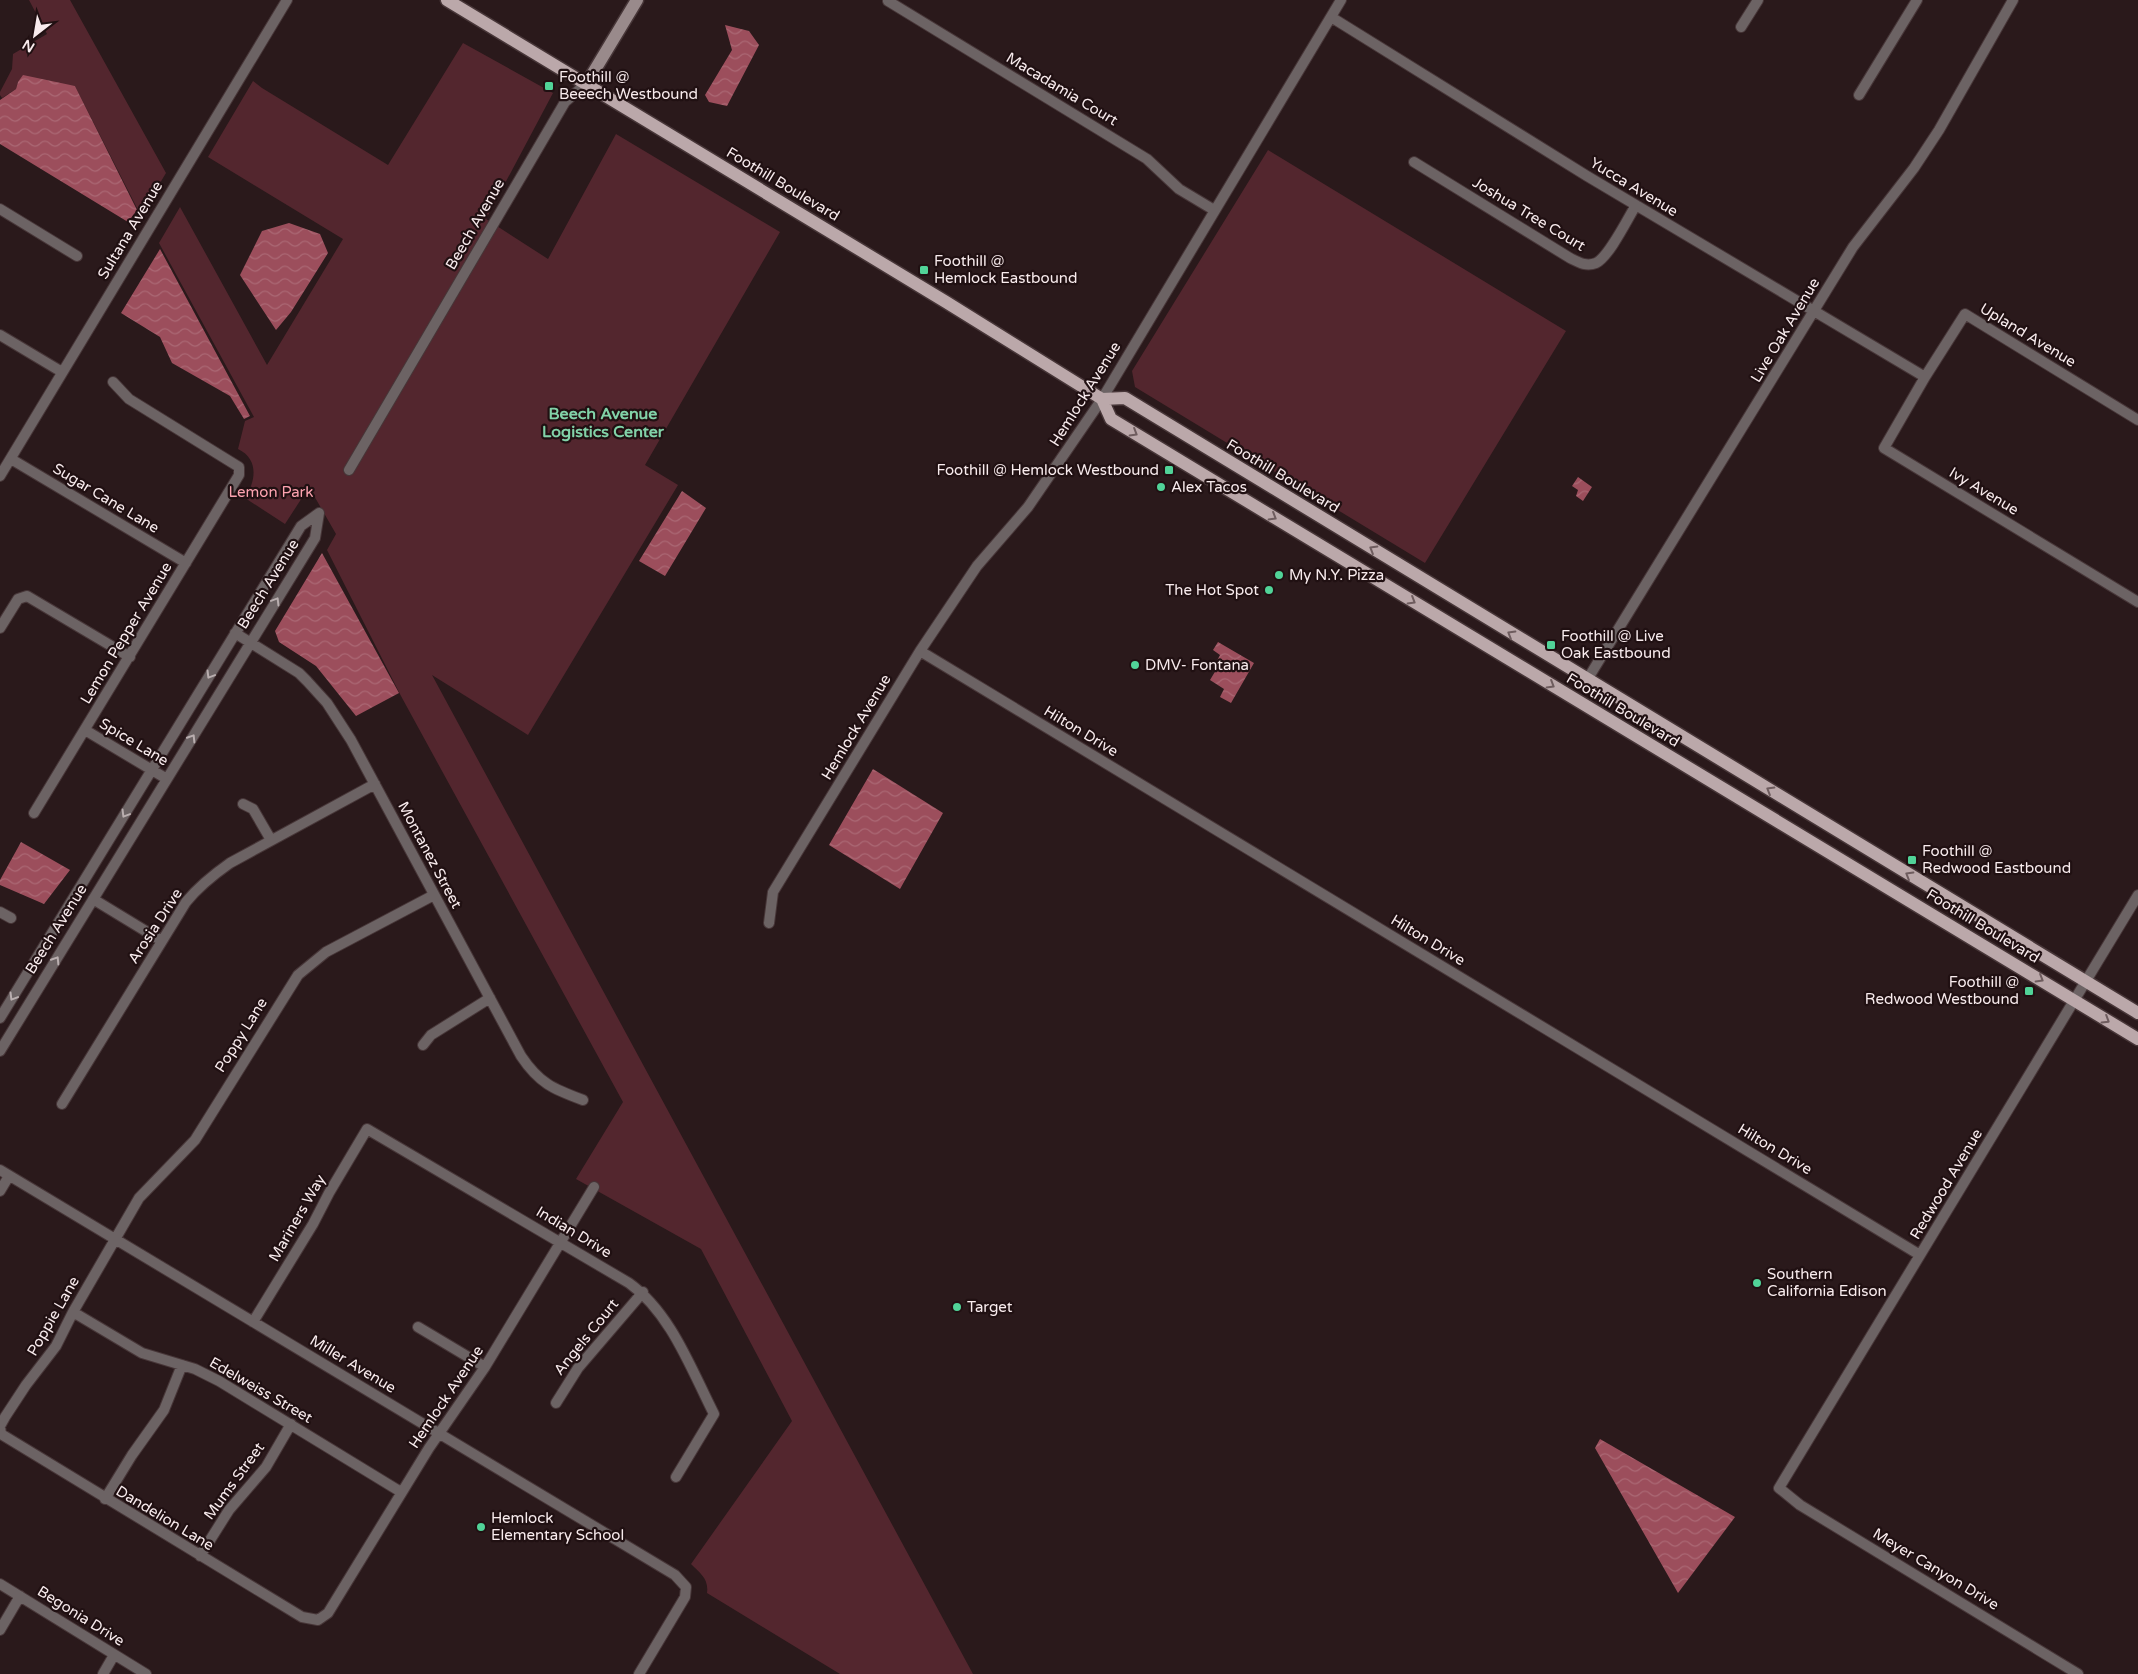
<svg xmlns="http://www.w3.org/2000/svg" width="2138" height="1674" viewBox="0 0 2138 1674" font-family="'Varela Round',sans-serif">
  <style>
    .green { fill: #53262e }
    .water { fill: url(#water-waves) }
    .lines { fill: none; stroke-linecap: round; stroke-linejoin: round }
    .minor-casing { stroke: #473638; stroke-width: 12 }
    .secondary-casing { stroke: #473638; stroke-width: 15 }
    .primary-casing { stroke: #473638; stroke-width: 15 }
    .minor { stroke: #6c6364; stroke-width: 10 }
    .secondary { stroke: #998a8b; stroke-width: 12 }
    .primary { stroke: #bba8aa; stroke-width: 12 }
    .oneway { stroke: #6e5c5e }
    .oneway2 { stroke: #b9aeaf }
    .poi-dot { fill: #51d398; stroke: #201012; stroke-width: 2 }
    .labels { text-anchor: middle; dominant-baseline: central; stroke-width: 4.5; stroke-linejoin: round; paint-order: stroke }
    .poi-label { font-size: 15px; fill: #f8ebed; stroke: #201012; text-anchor: start }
    .street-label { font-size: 15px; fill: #f8ebed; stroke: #201012 }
    .park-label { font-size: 15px; fill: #fda3b0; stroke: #201012 }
    .neighbourhood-label { font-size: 16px; font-weight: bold; fill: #82d2a8; stroke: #201012 }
  </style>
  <defs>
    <pattern id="water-waves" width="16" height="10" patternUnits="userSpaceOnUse" patternTransform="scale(1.25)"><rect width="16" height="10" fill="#9c4e5c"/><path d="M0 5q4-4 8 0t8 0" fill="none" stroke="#ab6874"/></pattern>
  </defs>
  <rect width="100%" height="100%" fill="#2a191b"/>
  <!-- green -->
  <path class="green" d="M29 0H70L166 173 142 213 139 212 75 86 18 82 16 89 2 98 0 95V92L12 69 13 54 47 34Z
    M463 43 553 93 486 219 548 259 616 134 780 232 645 465 678 485 528 735 432 675 973 1674H840L707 1593C709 1579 700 1573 691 1564L792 1421 701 1249 576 1179 623 1102 401 696 327 550 336 534 309 487 285 524 245 498C256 481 259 459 238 449L245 421 254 417 159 243 180 207 267 365 343 239 208 157 253 81 262 88 388 165Z
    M1268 150 1566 331 1425 563 1135 387 1132 371Z"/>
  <!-- water -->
  <path class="water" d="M725 25 749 31 759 45 727 106 709 102 705 95 732 50Z
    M23 75 75 86 137 210 128 222 0 144V100L16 89 18 82Z
    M289 223 320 234 328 253 291 312 276 330 240 275 262 231Z
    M160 249 250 416 244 419 230 396 172 363 160 337 121 313Z
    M1578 477 1592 487 1583 501 1576 496 1578 490 1572 486Z
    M682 491 706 508 665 576 639 561Z
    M322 553 399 693 356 716 316 666 279 642 275 631Z
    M1218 642 1254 663 1231 703 1220 697 1224 689 1210 680 1219 665 1216 663 1220 655 1213 650Z
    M873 769 943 813 900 889 829 845Z
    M21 842 70 870 44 904 0 885V880Z
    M1600 1439 1735 1517 1678 1593 1595 1448Z"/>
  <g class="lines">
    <defs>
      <path id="minor" d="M888 1 1147 159 1179 189 1214 210
        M1331 17 1587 176 1925 377
        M1741 27 1758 0
        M1859 95 1917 0
        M1414 162 1570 258C1578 262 1586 267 1596 263 1609 257 1628 218 1636 205
        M0 209 77 256
        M0 335 62 372
        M2138 420 1965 314 1925 377 1884 448 2138 602
        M11 459 186 563
        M349 470 565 102 587 83
        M0 476 287 0
        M0 628 18 599 27 596 130 657
        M235 633 299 673 307 681 327 703 351 740 521 1056C539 1083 553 1089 583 1100
        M920 651 1920 1255
        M1587 680 1853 247 1914 168 1939 130 2013 0
        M85 730 167 779
        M243 804 253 809 271 840
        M34 813 239 475V467L129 399 113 382
        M434 895 326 952 298 975 195 1140 139 1198 73 1312 56 1346 26 1385 5 1417 0 1426 1 1434 302 1617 318 1620 328 1613 429 1448 485 1367 594 1187
        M93 899 162 941
        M0 912 11 918
        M769 923 773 892 920 651 977 566 1028 507 1102 399 1341 0
        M0 1018 301 526 319 513
        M423 1045 431 1035 490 998
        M0 1051 315 538 319 513
        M62 1104 186 902C199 886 213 875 230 863L375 784
        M0 1170 675 1575 686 1587 685 1597 639 1674
        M0 1191 9 1176
        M73 1312 142 1353 195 1369 219 1381 401 1492
        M253 1322 313 1224 329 1193 367 1129 629 1283C671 1313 691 1369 714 1414L676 1477
        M418 1327 485 1367
        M556 1403 578 1368 643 1292
        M105 1499 132 1455 164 1410 182 1365
        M200 1556 229 1510 266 1467 291 1424
        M0 1584 146 1674
        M0 1630 20 1596
        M103 1674 114 1655
        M2078 1674 1800 1505 1779 1488 2138 895"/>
      <path id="secondary" d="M587 83 637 0"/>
      <path id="primary" d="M447 0 946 302 1102 399 1111 419 2138 1039
        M1102 399 1125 398 2138 1013"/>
    </defs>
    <!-- minor casing -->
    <use href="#minor" class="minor-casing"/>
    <!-- secondary casing -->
    <use href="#secondary" class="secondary-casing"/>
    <!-- primary casing -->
    <use href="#primary" class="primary-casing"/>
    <!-- minor -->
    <use href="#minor" class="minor"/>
    <!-- secondary -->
    <use href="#secondary" class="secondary"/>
    <!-- primary -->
    <use href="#primary" class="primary"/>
  </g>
  <!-- one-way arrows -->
  <defs><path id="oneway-chevron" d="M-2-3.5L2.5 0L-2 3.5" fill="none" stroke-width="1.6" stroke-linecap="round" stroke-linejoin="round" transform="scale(1.25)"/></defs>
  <g class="oneway">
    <use href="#oneway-chevron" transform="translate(1134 433) rotate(31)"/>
    <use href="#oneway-chevron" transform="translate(1273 517) rotate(31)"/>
    <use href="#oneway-chevron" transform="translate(1373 549) rotate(-149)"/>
    <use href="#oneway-chevron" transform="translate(1412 601) rotate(31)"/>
    <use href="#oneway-chevron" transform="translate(1511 634) rotate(-149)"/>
    <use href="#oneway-chevron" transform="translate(1551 685) rotate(31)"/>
    <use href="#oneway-chevron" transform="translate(1770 790) rotate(-149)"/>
    <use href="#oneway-chevron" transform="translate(1909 875) rotate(-149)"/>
    <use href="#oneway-chevron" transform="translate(2040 979) rotate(31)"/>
    <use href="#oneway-chevron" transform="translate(2106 1020) rotate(32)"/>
  </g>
  <g class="oneway2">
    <use href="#oneway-chevron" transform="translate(276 601) rotate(-59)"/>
    <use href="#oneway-chevron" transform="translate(210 675) rotate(121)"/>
    <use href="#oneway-chevron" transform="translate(192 738) rotate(-58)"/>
    <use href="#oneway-chevron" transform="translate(125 814) rotate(121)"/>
    <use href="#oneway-chevron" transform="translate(56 960) rotate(-58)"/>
    <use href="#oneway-chevron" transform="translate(13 997) rotate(121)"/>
  </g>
  <!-- markers -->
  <g class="poi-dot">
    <rect x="544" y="81" width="10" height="10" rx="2.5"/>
    <rect x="919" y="265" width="10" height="10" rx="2.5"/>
    <rect x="1164" y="465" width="10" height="10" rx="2.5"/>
    <circle cx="1161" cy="487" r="5"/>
    <circle cx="1279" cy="575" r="5"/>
    <circle cx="1269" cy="590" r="5"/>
    <rect x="1546" y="640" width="10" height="10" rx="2.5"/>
    <circle cx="1135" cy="665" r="5"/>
    <rect x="1907" y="855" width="10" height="10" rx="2.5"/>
    <rect x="2024" y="986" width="10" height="10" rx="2.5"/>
    <circle cx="1757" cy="1283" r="5"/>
    <circle cx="957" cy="1307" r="5"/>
    <circle cx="481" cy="1527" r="5"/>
  </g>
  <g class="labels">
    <!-- poi labels -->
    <g class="poi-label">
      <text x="559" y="77">Foothill @<tspan x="559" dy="17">Beeech Westbound</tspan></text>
      <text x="934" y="261">Foothill @<tspan x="934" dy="17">Hemlock Eastbound</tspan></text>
      <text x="1159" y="470" text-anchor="end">Foothill @ Hemlock Westbound</text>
      <text x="1171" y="487">Alex Tacos</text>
      <text x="1289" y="575">My N.Y. Pizza</text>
      <text x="1259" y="590" text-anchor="end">The Hot Spot</text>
      <text x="1561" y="636">Foothill @ Live<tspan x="1561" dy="17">Oak Eastbound</tspan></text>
      <text x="1145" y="665">DMV- Fontana</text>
      <text x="1922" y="851">Foothill @<tspan x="1922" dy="17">Redwood Eastbound</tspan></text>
      <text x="2019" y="982" text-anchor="end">Foothill @<tspan x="2019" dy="17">Redwood Westbound</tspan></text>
      <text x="1767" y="1274">Southern<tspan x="1767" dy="17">California Edison</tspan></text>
      <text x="967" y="1307">Target</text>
      <text x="491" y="1518">Hemlock<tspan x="491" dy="17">Elementary School</tspan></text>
    </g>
    <!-- street labels -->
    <g class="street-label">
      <text transform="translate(1062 89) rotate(31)">Macadamia Court</text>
      <text transform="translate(783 184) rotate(31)">Foothill Boulevard</text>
      <text transform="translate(1634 187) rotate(31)">Yucca Avenue</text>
      <text transform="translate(1529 214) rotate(31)">Joshua Tree Court</text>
      <text transform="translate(475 224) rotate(-60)">Beech Avenue</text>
      <text transform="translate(130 230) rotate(-59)">Sultana Avenue</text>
      <text transform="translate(1785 330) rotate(-59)">Live Oak Avenue</text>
      <text transform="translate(2028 335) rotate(31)">Upland Avenue</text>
      <text transform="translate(1085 394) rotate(-58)">Hemlock Avenue</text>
      <text transform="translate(1283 476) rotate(31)">Foothill Boulevard</text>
      <text transform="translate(1984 491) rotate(31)">Ivy Avenue</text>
      <text transform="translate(106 498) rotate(31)">Sugar Cane Lane</text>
      <text transform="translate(268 584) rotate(-58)">Beech Avenue</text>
      <text transform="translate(126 633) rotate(-59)">Lemon Pepper Avenue</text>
      <text transform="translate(1623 710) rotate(31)">Foothill Boulevard</text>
      <text transform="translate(856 727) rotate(-59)">Hemlock Avenue</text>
      <text transform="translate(1081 731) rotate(31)">Hilton Drive</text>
      <text transform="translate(134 742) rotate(31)">Spice Lane</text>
      <text transform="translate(430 855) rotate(62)">Montanez Street</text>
      <text transform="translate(155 926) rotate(-57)">Arosia Drive</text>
      <text transform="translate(1983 926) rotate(31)">Foothill Boulevard</text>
      <text transform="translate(56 929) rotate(-58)">Beech Avenue</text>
      <text transform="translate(1428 940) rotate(31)">Hilton Drive</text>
      <text transform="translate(241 1035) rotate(-58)">Poppy Lane</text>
      <text transform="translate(1775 1149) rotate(31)">Hilton Drive</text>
      <text transform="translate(1946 1184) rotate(-59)">Redwood Avenue</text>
      <text transform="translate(297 1218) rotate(-60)">Mariners Way</text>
      <text transform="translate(574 1232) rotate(31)">Indian Drive</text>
      <text transform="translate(53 1316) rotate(-60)">Poppie Lane</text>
      <text transform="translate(586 1337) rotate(-51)">Angels Court</text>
      <text transform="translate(353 1364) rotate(31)">Miller Avenue</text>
      <text transform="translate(261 1390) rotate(30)">Edelweiss Street</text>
      <text transform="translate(446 1397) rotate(-56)">Hemlock Avenue</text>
      <text transform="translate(234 1481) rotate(-54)">Mums Street</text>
      <text transform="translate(165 1518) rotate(31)">Dandelion Lane</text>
      <text transform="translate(1936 1569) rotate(31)">Meyer Canyon Drive</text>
      <text transform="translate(81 1616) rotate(32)">Begonia Drive</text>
    </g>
    <!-- park labels -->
    <g class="park-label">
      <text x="271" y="492">Lemon Park</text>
    </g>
    <!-- neighbourhood labels -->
    <g class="neighbourhood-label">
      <text x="603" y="414">Beech Avenue<tspan x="603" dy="18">Logistics Center</tspan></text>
    </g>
  </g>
  <!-- north arrow -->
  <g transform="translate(35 35) rotate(211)" stroke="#201012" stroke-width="4" paint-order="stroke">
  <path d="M0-4L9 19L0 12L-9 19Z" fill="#f8ebed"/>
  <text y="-8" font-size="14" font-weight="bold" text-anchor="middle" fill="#f8ebed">N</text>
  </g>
</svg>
